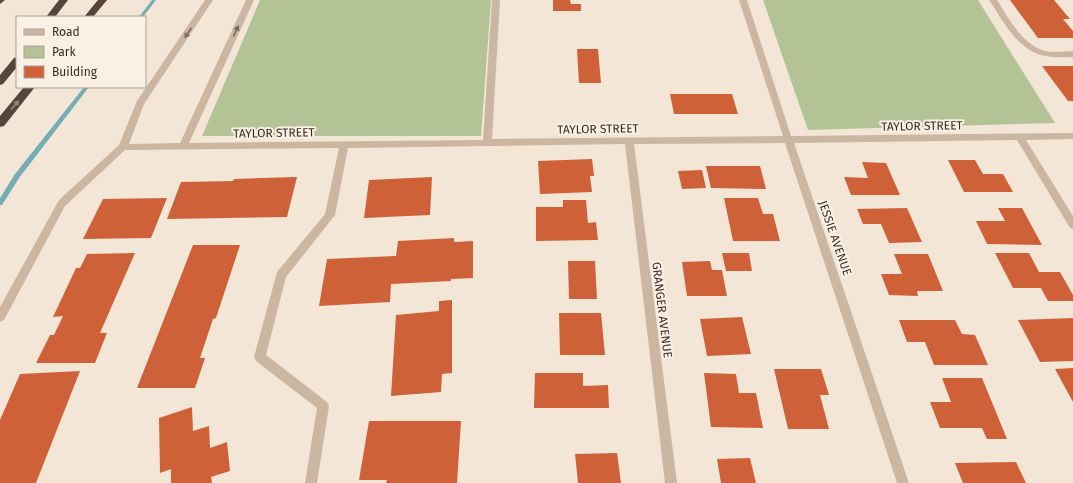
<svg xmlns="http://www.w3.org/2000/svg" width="1073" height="483" viewBox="0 0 1073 483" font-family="'Fira Sans',sans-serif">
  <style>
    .green { fill: #b3c396 }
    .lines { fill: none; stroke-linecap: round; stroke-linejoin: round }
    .stream { fill: #74aeb2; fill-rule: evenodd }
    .building { fill: #cf6139 }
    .minor { fill: #cbb6a2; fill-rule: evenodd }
    .highway { fill: #57453c; fill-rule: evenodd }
    .oneway { fill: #796a5d }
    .oneway2 { fill: #98897f }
    .labels { text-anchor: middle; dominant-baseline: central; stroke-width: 4; stroke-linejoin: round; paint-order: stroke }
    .street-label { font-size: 12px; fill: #362b25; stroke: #faf0e4 }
  </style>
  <rect width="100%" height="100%" fill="#f3e6d7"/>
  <!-- green -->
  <path class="green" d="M260 0H491L481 136H202Z
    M763 0H978L1055 123 808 130Z"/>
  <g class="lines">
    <!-- stream -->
    <path class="stream" d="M152 0H156L143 17H139Z
      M84 87H89L19 178 2 205H0V198L15 174Z"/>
  </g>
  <!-- building -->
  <path class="building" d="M553 0H570L571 4H581V11H553Z
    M1010 0H1054L1070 19H1063L1073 31V38H1038Z
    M577 49H598L601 83H579Z
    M1042 66H1073V101H1068Z
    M670 94H732L738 114H674Z
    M592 159 594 176H590L592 192 540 194 538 161Z
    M948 160H975L983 174H1003L1013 192H964Z
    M862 162 886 163 900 195H851L844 177 868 178Z
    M706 166H760L766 189 711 188Z
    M702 170 706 188 682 189 678 171Z
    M297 177 287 217 167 219 181 182 233 181 234 179Z
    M432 177 430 215 364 218 369 180Z
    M167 198 151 238 83 239 103 199Z
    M724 198H758L763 214H773L780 241H733Z
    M563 200H586L588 223 596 222 598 240 536 241V207H563Z
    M907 208 922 242 889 243 881 224H863L857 209Z
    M998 208H1022L1042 245 987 244 976 221H1005Z
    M454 238V242L473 241V278L451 279V281L391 284 390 302 319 306 327 259 396 256 398 241Z
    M193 245H240L216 318 213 319 200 358H205L195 388H137Z
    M135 253 100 333H107L95 363H36L50 335H54L63 316 53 317 76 268H80L87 254Z
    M722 253H749L752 271H726Z
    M995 253H1029L1039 272H1060L1073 295V301H1048L1041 288H1013Z
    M894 254H928L943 291H917L918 296 889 295 881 274H902Z
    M568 261H595L597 299H569Z
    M710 261 712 270H722L727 296H687L682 262Z
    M452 300V373L442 374 441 392 391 396 396 315 439 311V301Z
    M559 313H601L605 355H560Z
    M742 317 751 354 707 356 700 319Z
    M1073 318V361L1040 362 1018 320Z
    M899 320H955L962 334 975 335 988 365H934L925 342H907Z
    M1073 368V402L1055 369Z
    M774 369H821L829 395H820L829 429H788Z
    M80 371 36 483H0V420L20 374Z
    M535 373H583V386L608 385 609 408H534Z
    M704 373 736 374 739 393H756L763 428 711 427Z
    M942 378H982L1007 439H987L982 428H940L930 402H951Z
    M192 407 193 431 209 426 210 448 227 442 230 471 211 477 212 483H171V469L160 473 159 418Z
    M369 421H461L457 483H386L387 480H359Z
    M617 453 621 483H578L575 454Z
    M750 458 756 483H721L717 459Z
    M1016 462 1026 483H963L955 463Z"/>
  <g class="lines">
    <!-- minor -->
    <path class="minor" d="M205 0H213L144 104 129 144 180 143 246 0H254L189 143 483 140 492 0H500L492 139 783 136 739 0H747L791 136 1073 133V139L1026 140 1073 216V229L1070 228 1017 140 794 143 909 483H897L785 143 634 144 677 483H665L625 144 348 148 335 215 286 277 266 355 327 402 329 406 317 483H305L317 408 256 361 254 357 277 272 325 214 339 148 125 150 65 206 4 320 0 322V307L59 200 119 145 137 101Z
      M989 0H997C1009 19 1022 44 1045 51 1054 53 1064 51 1073 51V57C1064 57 1054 58 1045 56 1017 50 1004 22 989 0Z"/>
    <!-- highway -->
    <path class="highway" d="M0 0H5L0 4Z
      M59 0H68L55 17H46Z
      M98 0H107L93 17H84Z
      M17 57V67L3 84 0 85V75L14 58Z
      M24 87H35L4 126 0 127V116Z"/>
  </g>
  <!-- one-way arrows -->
  <defs><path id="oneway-solid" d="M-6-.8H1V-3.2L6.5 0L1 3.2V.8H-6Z"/></defs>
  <g class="oneway">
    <use href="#oneway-solid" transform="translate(236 31) rotate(-66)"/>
    <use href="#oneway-solid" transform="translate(188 33) rotate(124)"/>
  </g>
  <use class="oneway2" href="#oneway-solid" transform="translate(15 105) rotate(-50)"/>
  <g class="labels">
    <!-- street labels -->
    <g class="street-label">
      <text transform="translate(922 126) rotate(-1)">TAYLOR STREET</text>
      <text transform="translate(598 129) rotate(-1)">TAYLOR STREET</text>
      <text transform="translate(274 133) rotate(-1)">TAYLOR STREET</text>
      <text transform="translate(835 238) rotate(71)">JESSIE AVENUE</text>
      <text transform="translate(662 310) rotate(83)">GRANGER AVENUE</text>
    </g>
  </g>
  <!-- legend -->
  <rect x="16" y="16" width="130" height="72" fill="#faf0e4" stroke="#aca198"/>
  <rect x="24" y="29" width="20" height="6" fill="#cbb6a2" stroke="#aca198"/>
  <text x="52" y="36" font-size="12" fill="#362b25">Road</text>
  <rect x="24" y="46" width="20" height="12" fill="#b3c396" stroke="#aca198"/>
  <text x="52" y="56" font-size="12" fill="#362b25">Park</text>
  <rect x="24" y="66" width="20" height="12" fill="#cf6139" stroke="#aca198"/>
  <text x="52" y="76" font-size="12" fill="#362b25">Building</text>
</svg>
